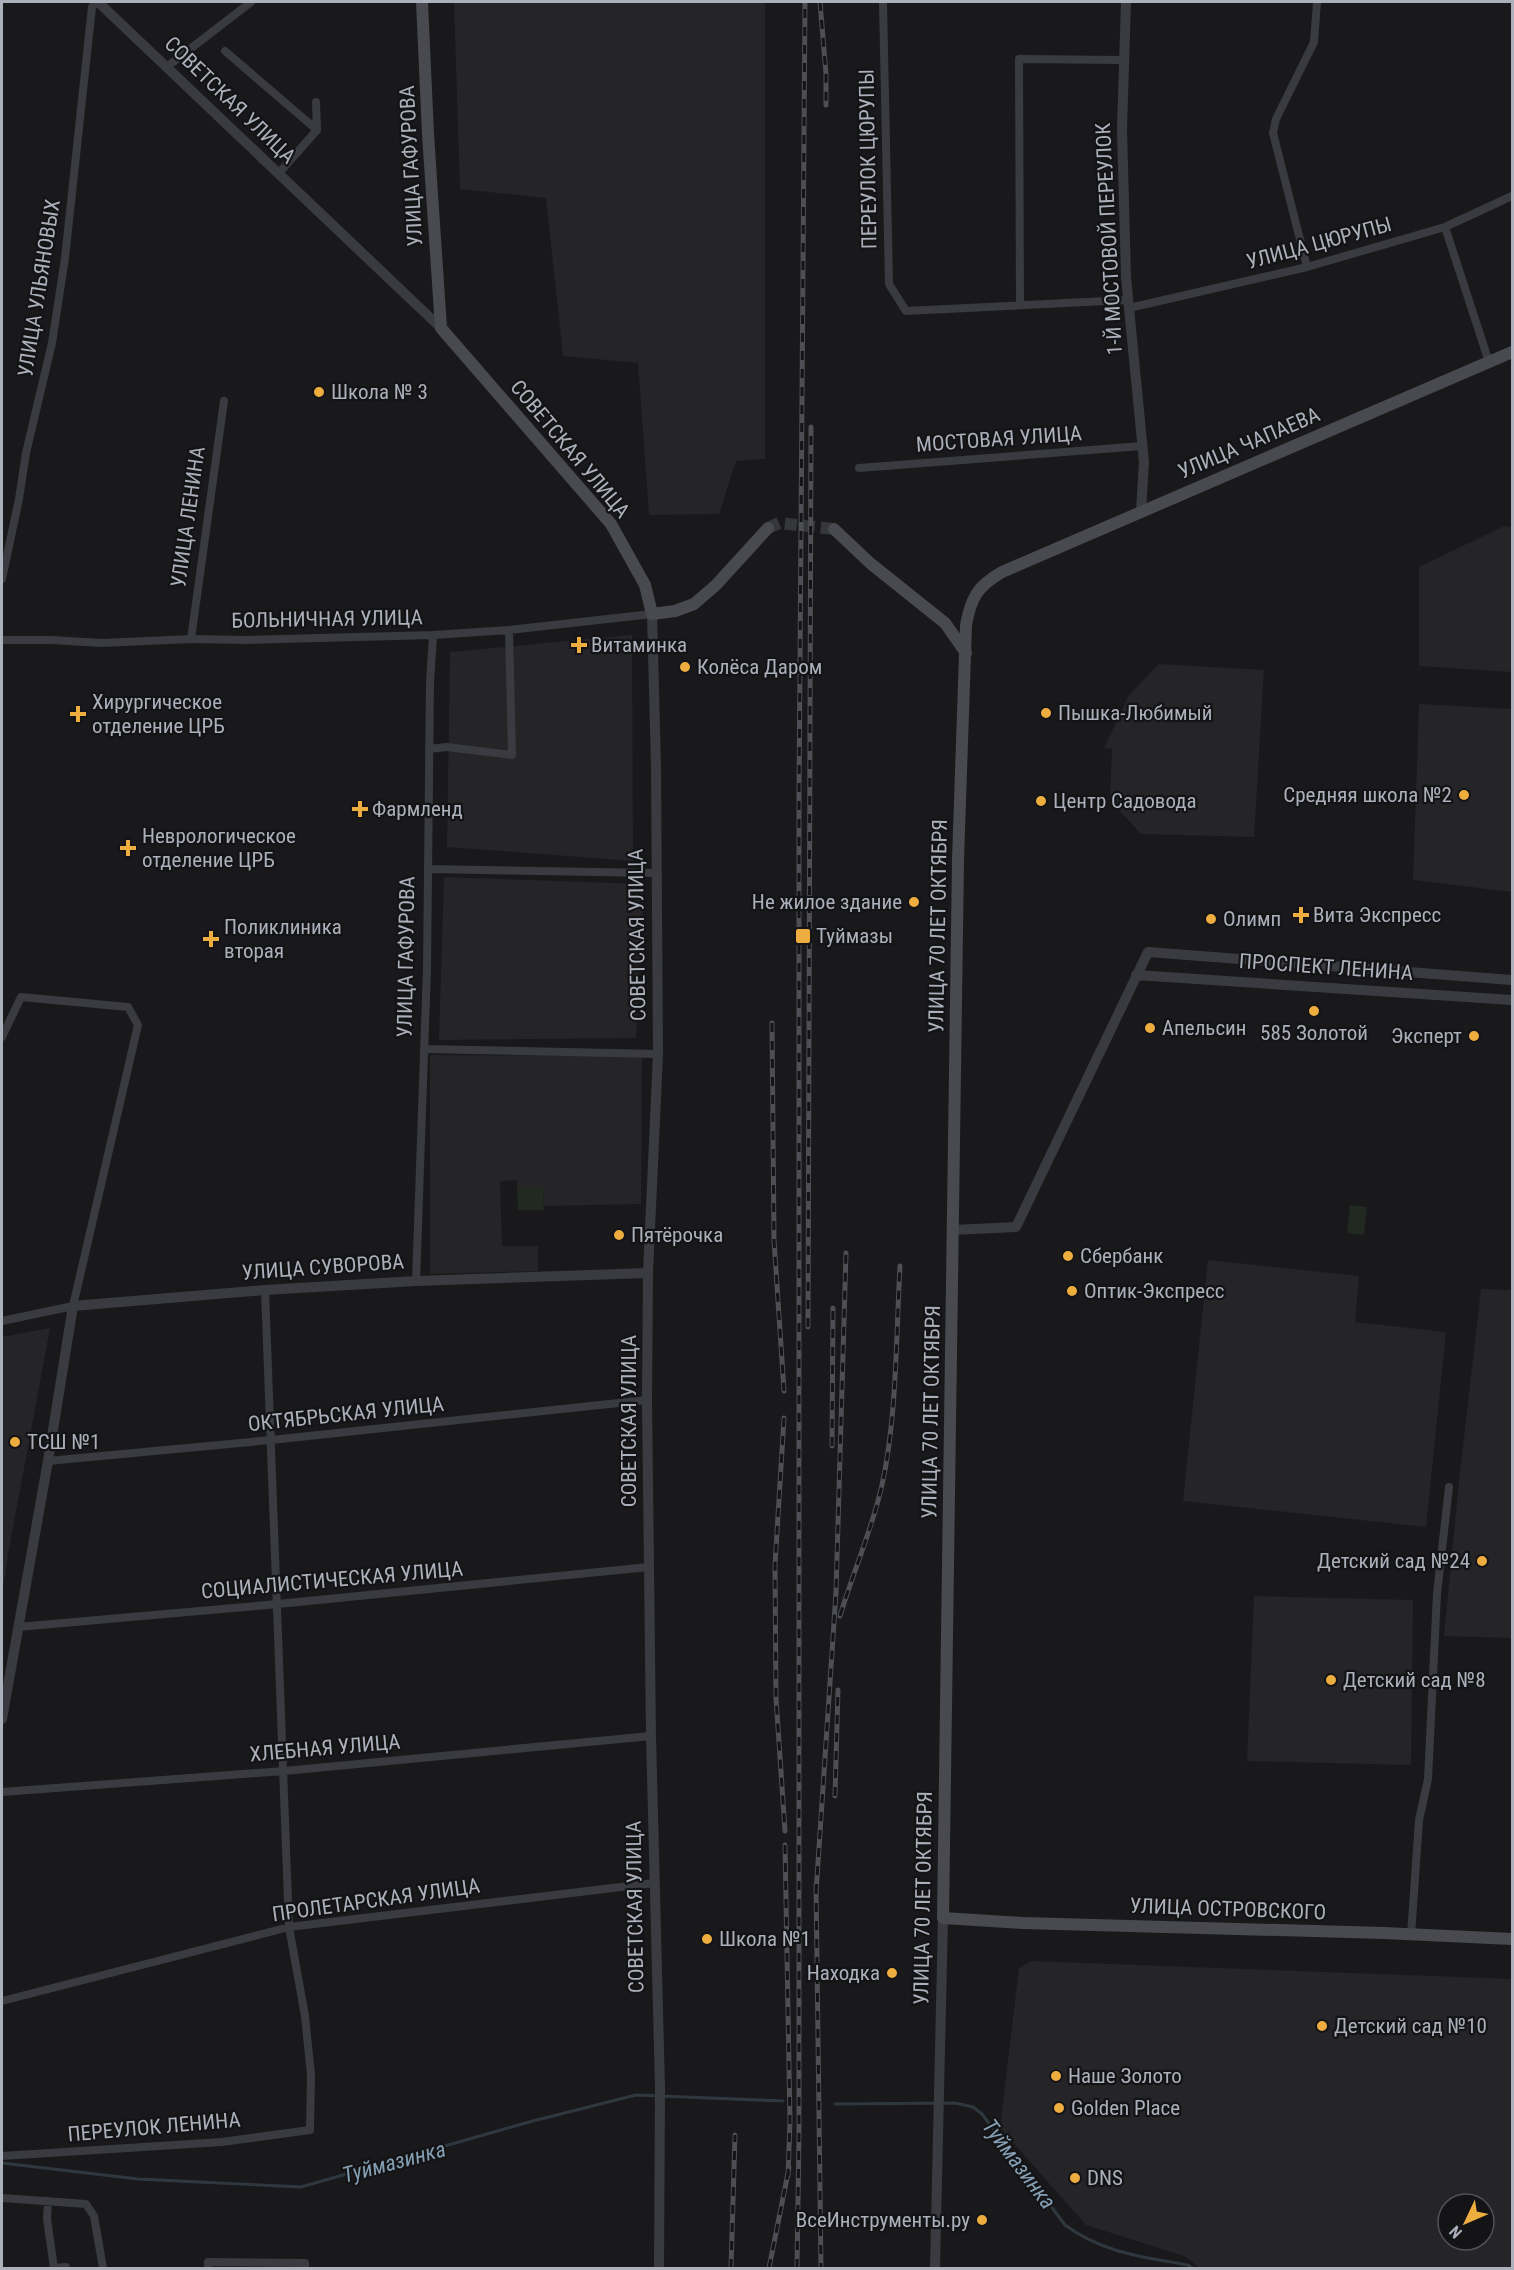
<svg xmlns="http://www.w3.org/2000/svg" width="1514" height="2270" viewBox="0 0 1514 2270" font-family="'Roboto Condensed',sans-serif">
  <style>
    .built { fill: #252528; fill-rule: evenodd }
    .green { fill: #212921 }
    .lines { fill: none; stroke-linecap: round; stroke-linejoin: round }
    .stream { stroke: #2f383f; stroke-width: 3 }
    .secondary-tunnel { stroke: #36373b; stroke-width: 12; stroke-dasharray: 12 6; stroke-linecap: butt }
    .minor { stroke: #3a3b40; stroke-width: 8 }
    .tertiary { stroke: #3a3b40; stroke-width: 10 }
    .secondary { stroke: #484a50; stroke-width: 12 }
    .rail-casing { stroke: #4d4f55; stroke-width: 5 }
    .rail { stroke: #141416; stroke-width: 3; stroke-dasharray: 9; stroke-linecap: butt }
    .poi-dot { fill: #edad3f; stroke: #141416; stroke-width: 2 }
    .labels { text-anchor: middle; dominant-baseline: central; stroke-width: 4.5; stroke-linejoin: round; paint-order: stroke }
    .street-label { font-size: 21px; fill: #abb0ba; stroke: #141416 }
    .poi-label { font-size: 21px; fill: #abb0ba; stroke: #141416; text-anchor: start }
    .water-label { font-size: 22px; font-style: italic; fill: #849fb3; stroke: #141416 }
  </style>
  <rect width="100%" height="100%" fill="#19191b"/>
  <!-- built -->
  <path class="built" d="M454 2H765V459L736 461 719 514 649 515 638 363 563 356 546 198 460 189Z
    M1504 526 1512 527V672L1419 666V567Z
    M632 635 633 861 447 847 450 652Z
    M1159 664 1264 670 1254 837 1141 834 1110 800 1112 749 1104 748 1129 695Z
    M1419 704 1512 709V892L1413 880Z
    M444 877 644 884 636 1038 439 1040Z
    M430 1055 642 1056 641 1204 544 1206 543 1187H517V1180L500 1181 502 1246H538V1271L430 1274Z
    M1208 1260 1359 1276 1355 1322 1446 1332 1426 1527 1183 1501Z
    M1481 1289 1512 1290V1638L1444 1636 1459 1481Z
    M50 1328 9 1549 2 1596V1337Z
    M1254 1596 1413 1600 1411 1765 1247 1761Z
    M1031 1961 1512 1979V2268H1200L1184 2256 1086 2225 1000 2128 1019 1968ZM1448 2204H1484V2240H1448Z"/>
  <!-- green -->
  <path class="green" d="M517 1187H543L544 1210H518Z
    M1350 1205 1367 1207 1364 1235 1347 1233Z"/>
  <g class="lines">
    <!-- stream -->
    <path class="stream" d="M835 2104 955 2103 973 2107 982 2114 1065 2225C1103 2253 1143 2257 1188 2265L1192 2268
      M2 2163 138 2179 301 2187 529 2122 636 2095 783 2101"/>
    <!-- secondary-tunnel -->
    <path class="secondary-tunnel" d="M768 528 779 523 834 529"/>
    <!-- minor -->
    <path class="minor" d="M883 2 889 284 906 311 1127 300
      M225 51 317 130 279 173
      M168 66 251 2
      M316 102 317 130
      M1445 227 1489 362
      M1307 267 1273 133 1276 119 1314 42 1317 2
      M1020 305 1019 59 1123 60
      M1129 308 1307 267 1445 227 1512 196
      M859 468 1142 446
      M2 579 19 499 26 453 52 343 65 258 92 7 97 2
      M191 639 224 401
      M2 640H51L102 643 191 639 246 640 433 635 509 630 652 614
      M429 749 447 747 512 755 509 630
      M428 869 655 873
      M2 1037 21 997 128 1007 138 1025 73 1306 2 1321
      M424 1049 658 1054
      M416 1281 427 969 430 683 433 635
      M48 1461 271 1440 647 1400
      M18 1627 278 1604 649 1567
      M2 1792 284 1771 651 1736
      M1411 1935 1419 1820 1428 1779 1437 1594 1449 1487
      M2 2001 289 1927 654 1883
      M2 2156 222 2142 310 2130 311 2075 305 2016 289 1927 265 1290
      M2 2198 86 2204 94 2216 103 2268
      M48 2201 47 2219 54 2268 66 2267
      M208 2268V2262L305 2263V2268"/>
    <!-- tertiary -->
    <path class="tertiary" d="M98 2 441 328
      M1126 2 1122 129 1126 277 1144 462 1141 511
      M652 614 656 766 658 1054 648 1273 647 1400 651 1736 660 2088 659 2268
      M1136 975 1512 1000
      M953 1230 1016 1227 1148 952 1512 980
      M2 1719 48 1461 73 1306 265 1290 416 1281 648 1273
      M935 2268 943 1918"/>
    <!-- secondary -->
    <path class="secondary" d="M422 2 428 134 441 328 611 524 645 585 652 614 675 611 694 604 716 585 768 528
      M1512 352 1002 572C978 586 971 597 966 625L958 860 943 1918 1023 1923 1384 1933 1512 1939
      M834 529 870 563 945 623 966 653"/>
    <defs>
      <path id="rail" d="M820 2 826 74V105
        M772 1023 774 1240 784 1391
        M808 1327 811 427
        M784 1418 775 1565 776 1698 785 1831
        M832 1446 833 1308
        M840 1616C853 1572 872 1530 882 1485 897 1417 896 1336 900 1266
        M835 1796 838 1690
        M785 1845 790 2121 788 2176
        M816 1885 821 2268
        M816 1893 836 1592 846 1253
        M731 2268 735 2135
        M769 2268 789 2168
        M797 2268 799 2136V795L805 2"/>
    </defs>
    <!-- rail casing -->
    <use href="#rail" class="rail-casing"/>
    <!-- rail -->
    <use href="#rail" class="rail"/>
  </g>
  <!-- markers -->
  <g class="poi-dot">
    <circle cx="319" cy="392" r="6"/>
    <path d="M576 636h6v6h6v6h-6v6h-6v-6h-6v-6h6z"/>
    <circle cx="685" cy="667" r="6"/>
    <circle cx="1046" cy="713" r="6"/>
    <path d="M75 705h6v6h6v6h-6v6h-6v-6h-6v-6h6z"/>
    <circle cx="1464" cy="795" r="6"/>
    <circle cx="1041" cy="801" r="6"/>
    <path d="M357 800h6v6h6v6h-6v6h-6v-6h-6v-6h6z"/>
    <path d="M125 839h6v6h6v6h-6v6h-6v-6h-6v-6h6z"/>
    <circle cx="914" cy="902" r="6"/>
    <path d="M1298 906h6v6h6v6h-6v6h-6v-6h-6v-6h6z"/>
    <circle cx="1211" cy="919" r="6"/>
    <rect x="795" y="928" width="16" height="16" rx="3"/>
    <path d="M208 930h6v6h6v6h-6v6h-6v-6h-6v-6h6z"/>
    <circle cx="1314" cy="1011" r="6"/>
    <circle cx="1150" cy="1028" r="6"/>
    <circle cx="1474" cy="1036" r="6"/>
    <circle cx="619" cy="1235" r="6"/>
    <circle cx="1068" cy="1256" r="6"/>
    <circle cx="1072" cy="1291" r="6"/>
    <circle cx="15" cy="1442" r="6"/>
    <circle cx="1482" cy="1561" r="6"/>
    <circle cx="1331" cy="1680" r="6"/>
    <circle cx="707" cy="1939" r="6"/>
    <circle cx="892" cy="1973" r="6"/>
    <circle cx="1322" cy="2026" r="6"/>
    <circle cx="1056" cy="2076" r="6"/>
    <circle cx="1059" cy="2108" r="6"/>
    <circle cx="1075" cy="2178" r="6"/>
    <circle cx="982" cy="2220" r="6"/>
  </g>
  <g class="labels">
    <!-- street labels -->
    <g class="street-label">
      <text transform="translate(230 100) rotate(44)">СОВЕТСКАЯ УЛИЦА</text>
      <text transform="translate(868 159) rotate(-91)">ПЕРЕУЛОК ЦЮРУПЫ</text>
      <text transform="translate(411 166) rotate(-93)">УЛИЦА ГАФУРОВА</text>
      <text transform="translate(1109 239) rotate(-93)">1-Й МОСТОВОЙ ПЕРЕУЛОК</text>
      <text transform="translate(1319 243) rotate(-15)">УЛИЦА ЦЮРУПЫ</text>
      <text transform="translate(39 288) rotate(-81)">УЛИЦА УЛЬЯНОВЫХ</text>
      <text transform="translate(999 439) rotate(-4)">МОСТОВАЯ УЛИЦА</text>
      <text transform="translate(1249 443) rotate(-23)">УЛИЦА ЧАПАЕВА</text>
      <text transform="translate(570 449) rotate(50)">СОВЕТСКАЯ УЛИЦА</text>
      <text transform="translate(188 517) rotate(-82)">УЛИЦА ЛЕНИНА</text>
      <text transform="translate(327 619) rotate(-1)">БОЛЬНИЧНАЯ УЛИЦА</text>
      <text transform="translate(938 926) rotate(-89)">УЛИЦА 70 ЛЕТ ОКТЯБРЯ</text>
      <text transform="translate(637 935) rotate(-91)">СОВЕТСКАЯ УЛИЦА</text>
      <text transform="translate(406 957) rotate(-89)">УЛИЦА ГАФУРОВА</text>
      <text transform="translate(1326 967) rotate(4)">ПРОСПЕКТ ЛЕНИНА</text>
      <text transform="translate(323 1267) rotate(-4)">УЛИЦА СУВОРОВА</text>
      <text transform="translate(931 1412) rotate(-89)">УЛИЦА 70 ЛЕТ ОКТЯБРЯ</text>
      <text transform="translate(346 1414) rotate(-6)">ОКТЯБРЬСКАЯ УЛИЦА</text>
      <text transform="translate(629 1421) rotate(-90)">СОВЕТСКАЯ УЛИЦА</text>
      <text transform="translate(332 1580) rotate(-5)">СОЦИАЛИСТИЧЕСКАЯ УЛИЦА</text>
      <text transform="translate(325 1748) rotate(-5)">ХЛЕБНАЯ УЛИЦА</text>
      <text transform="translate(923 1898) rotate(-89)">УЛИЦА 70 ЛЕТ ОКТЯБРЯ</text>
      <text transform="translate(376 1900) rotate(-8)">ПРОЛЕТАРСКАЯ УЛИЦА</text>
      <text transform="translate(635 1907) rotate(-91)">СОВЕТСКАЯ УЛИЦА</text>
      <text transform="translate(1228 1909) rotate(2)">УЛИЦА ОСТРОВСКОГО</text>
      <text transform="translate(154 2127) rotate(-5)">ПЕРЕУЛОК ЛЕНИНА</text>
    </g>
    <!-- poi labels -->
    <g class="poi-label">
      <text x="331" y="392">Школа № 3</text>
      <text x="591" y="645">Витаминка</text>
      <text x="697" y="667">Колёса Даром</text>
      <text x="92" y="702">Хирургическое<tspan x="92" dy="24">отделение ЦРБ</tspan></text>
      <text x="1058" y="713">Пышка-Любимый</text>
      <text x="1452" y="795" text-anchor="end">Средняя школа №2</text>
      <text x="1053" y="801">Центр Садовода</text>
      <text x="372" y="809">Фармленд</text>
      <text x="142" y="836">Неврологическое<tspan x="142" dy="24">отделение ЦРБ</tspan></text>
      <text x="902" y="902" text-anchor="end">Не жилое здание</text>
      <text x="1313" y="915">Вита Экспресс</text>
      <text x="1223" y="919">Олимп</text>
      <text x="224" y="927">Поликлиника<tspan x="224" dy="24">вторая</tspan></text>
      <text x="816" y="936">Туймазы</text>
      <text x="1162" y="1028">Апельсин</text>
      <text x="1314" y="1033" text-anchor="middle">585 Золотой</text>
      <text x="1462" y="1036" text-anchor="end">Эксперт</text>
      <text x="631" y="1235">Пятёрочка</text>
      <text x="1080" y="1256">Сбербанк</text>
      <text x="1084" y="1291">Оптик-Экспресс</text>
      <text x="27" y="1442">ТСШ №1</text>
      <text x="1470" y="1561" text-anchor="end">Детский сад №24</text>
      <text x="1343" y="1680">Детский сад №8</text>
      <text x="719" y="1939">Школа №1</text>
      <text x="880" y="1973" text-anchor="end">Находка</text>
      <text x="1334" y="2026">Детский сад №10</text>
      <text x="1068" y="2076">Наше Золото</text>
      <text x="1071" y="2108">Golden Place</text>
      <text x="1087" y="2178">DNS</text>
      <text x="970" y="2220" text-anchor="end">ВсеИнструменты.ру</text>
    </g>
    <!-- water labels -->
    <g class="water-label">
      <text transform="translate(394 2162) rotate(-15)">Туймазинка</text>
      <text transform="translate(1019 2164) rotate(53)">Туймазинка</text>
    </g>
  </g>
  <!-- border -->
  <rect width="1514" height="2270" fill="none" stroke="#abb0ba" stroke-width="6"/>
  <!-- north arrow -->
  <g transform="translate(1466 2222) rotate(226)"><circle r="28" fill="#141416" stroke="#505258" stroke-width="1.5"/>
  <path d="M0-4.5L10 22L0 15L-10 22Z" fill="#edad3f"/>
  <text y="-9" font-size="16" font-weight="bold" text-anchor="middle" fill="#abb0ba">N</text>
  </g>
</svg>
